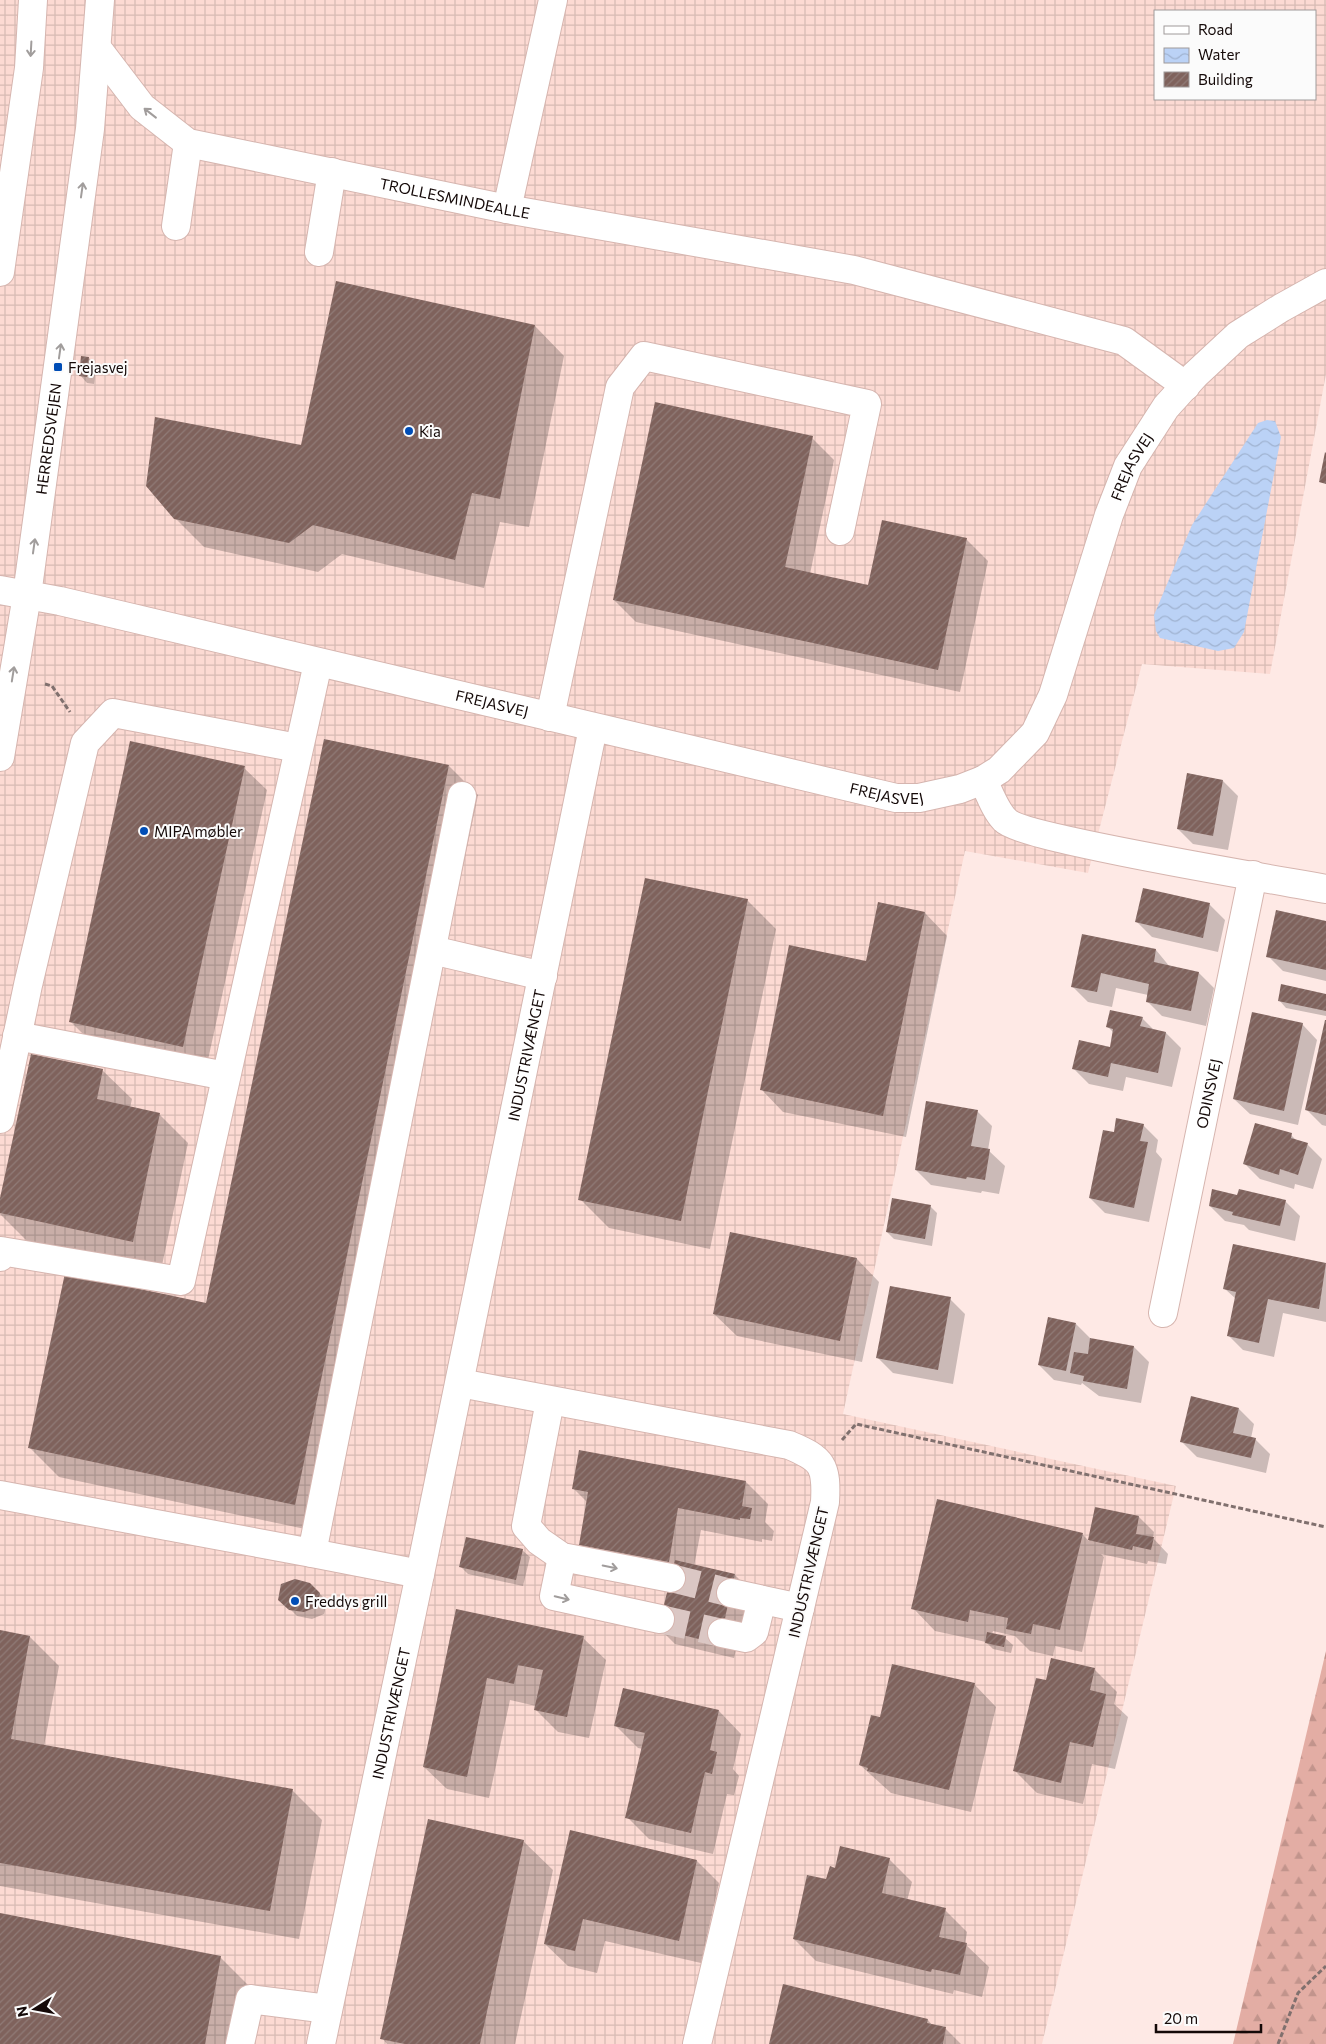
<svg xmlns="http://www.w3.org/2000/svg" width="1326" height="2044" viewBox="0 0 1326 2044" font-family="Commissioner,sans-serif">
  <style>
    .industrial { fill: url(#industrial-grid); fill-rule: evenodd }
    .forest { fill: url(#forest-firs) }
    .water { fill: url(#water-waves) }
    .shadow { fill: #0003 }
    .building { fill: url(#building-hatch) }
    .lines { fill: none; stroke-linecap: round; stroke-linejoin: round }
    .minor-tunnel { stroke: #dbc7c4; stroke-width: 28; stroke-dasharray: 28 14; stroke-linecap: butt }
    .minor-casing { stroke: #d6b5af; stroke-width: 30 }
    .path { stroke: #80706e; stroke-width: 3; stroke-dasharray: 5 2.5; stroke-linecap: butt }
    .minor { stroke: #fff; stroke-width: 28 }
    .oneway { stroke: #a19d9c }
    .poi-dot { fill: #004db6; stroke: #fbfbfb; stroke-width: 2 }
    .labels { text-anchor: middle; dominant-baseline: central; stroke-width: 4; stroke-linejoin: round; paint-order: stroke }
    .street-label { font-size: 15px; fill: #140908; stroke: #fbfbfb }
    .poi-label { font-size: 15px; fill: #140908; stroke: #fbfbfb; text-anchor: start }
  </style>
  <defs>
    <pattern id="industrial-grid" width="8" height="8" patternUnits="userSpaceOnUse" patternTransform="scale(1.25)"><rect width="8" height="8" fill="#fcdad3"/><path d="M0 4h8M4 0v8" fill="none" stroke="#d7bab4"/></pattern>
    <pattern id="forest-firs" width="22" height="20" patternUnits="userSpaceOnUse" patternTransform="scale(1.25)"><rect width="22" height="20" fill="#e3ada4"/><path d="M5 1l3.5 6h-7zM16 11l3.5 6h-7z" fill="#c2948c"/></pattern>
    <pattern id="water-waves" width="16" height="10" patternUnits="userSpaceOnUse" patternTransform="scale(1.25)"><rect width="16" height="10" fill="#bbd2f6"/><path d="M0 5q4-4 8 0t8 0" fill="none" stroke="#a0b3d1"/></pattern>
    <pattern id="building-hatch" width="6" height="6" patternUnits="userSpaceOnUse" patternTransform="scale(1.25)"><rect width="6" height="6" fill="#7f625c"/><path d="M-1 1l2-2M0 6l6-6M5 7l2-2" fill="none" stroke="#907b77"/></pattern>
  </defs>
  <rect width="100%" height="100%" fill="#fee9e5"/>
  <!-- industrial -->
  <path class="industrial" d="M0 0H1326V374L1270 674 1142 664 1088 873 965 851 843 1414 1176 1486 1042 2044H0ZM1155 11H1315V99H1155Z"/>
  <!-- forest -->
  <path class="forest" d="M1326 1651V2044H1233Z"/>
  <!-- water -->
  <path class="water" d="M1267 420 1275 421 1281 437 1244 632 1234 648 1218 651 1160 638 1156 631 1154 615 1192 525 1258 423Z"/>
  <!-- shadow -->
  <path class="shadow" d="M337 283 535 326 564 356 529 527 500 522 484 588 342 554 318 572 204 547 175 518 302 447Z
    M89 358 96 366 94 384 87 383 80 375Z
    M812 438 834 460 810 574 869 587 966 539 988 561 960 692 636 622 614 600Z
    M449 766 478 795 324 1533 59 1477 30 1448 207 1305Z
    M244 768 267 790 206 1069 93 1044 70 1021Z
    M1223 781 1238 796 1228 850 1193 844 1178 829Z
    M1144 890 1210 905 1225 920 1218 952 1152 937 1137 922Z
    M747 900 776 929 710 1249 609 1228 580 1199Z
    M879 904 925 913 947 936 906 1137 783 1112 761 1089 867 962Z
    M1326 922V981L1283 971 1268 956Z
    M1083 935 1156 950 1170 967 1199 973 1214 988 1206 1026 1162 1016 1147 1001 1148 995 1116 988 1112 1007 1088 1002 1073 987Z
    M1326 995V1016L1286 1008 1279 1000Z
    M1142 1018 1154 1030 1166 1033 1181 1048 1172 1087 1126 1077 1123 1091 1089 1084 1074 1069 1111 1048 1114 1033 1108 1027Z
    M1326 1022V1126L1322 1125 1307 1110Z
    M1302 1024 1317 1040 1298 1125 1250 1114 1234 1099Z
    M102 1070 132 1099 130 1108 159 1114 188 1143 161 1270 27 1241 0 1214V1204Z
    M977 1111 992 1126 988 1150 1005 1166 999 1194 982 1191 981 1193 931 1185 916 1170Z
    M1143 1125 1158 1140 1156 1152 1162 1159 1149 1222 1105 1213 1090 1198 1115 1134Z
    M1291 1135 1298 1142 1307 1144 1322 1159 1313 1189 1295 1184 1294 1189 1260 1179 1245 1164Z
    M1238 1196 1285 1201 1300 1216 1295 1241 1249 1230 1244 1225 1225 1221 1210 1206Z
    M930 1206 937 1213 932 1246 894 1239 887 1232Z
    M731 1233 857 1259 879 1282 862 1362 737 1336 714 1314Z
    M1234 1245 1326 1265V1322L1283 1313 1274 1357 1243 1350 1228 1335 1236 1299 1225 1289Z
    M950 1299 965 1314 953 1384 893 1373 878 1358Z
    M1076 1324 1091 1339 1134 1347 1149 1362 1141 1403 1099 1396 1082 1383 1081 1385 1054 1380 1039 1365Z
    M1239 1409 1254 1424 1251 1438 1255 1439 1270 1454 1266 1473 1197 1457 1182 1442Z
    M746 1482 768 1504 765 1522 774 1531 772 1541 762 1539V1542L701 1530 694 1566 735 1575 750 1590 734 1658 675 1644 660 1629 671 1580 603 1567 580 1544 588 1503 574 1489Z
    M1096 1508 1139 1517 1154 1532 1153 1538 1168 1554 1166 1564 1148 1561 1147 1564 1101 1554 1104 1557 1082 1652 1055 1646 1053 1656 1030 1651 1015 1636 993 1631 992 1634 1005 1638 1013 1645 1011 1653 993 1649 986 1642 935 1631 913 1608 1082 1534 1089 1541Z
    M522 1550 530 1557 523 1586 468 1574 461 1567Z
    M310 1584 327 1601 324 1614 312 1619 297 1616 280 1599Z
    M457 1611 583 1638 606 1660 589 1738 558 1732 535 1709 536 1706 510 1700 489 1798 447 1789 424 1767Z
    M0 1632 30 1637 59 1666 44 1746 293 1791 322 1820 299 1939 0 1886Z
    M1094 1669 1117 1692 1114 1704 1128 1717 1115 1769 1092 1764 1083 1804 1037 1793 1015 1771 1046 1681Z
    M974 1684 996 1707 971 1812 891 1793 860 1765 881 1718Z
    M624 1689 719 1711 741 1734 733 1769 739 1776 734 1795 727 1794 713 1854 649 1839 627 1817 643 1749 638 1748 615 1725Z
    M571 1831 697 1861 719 1883 701 1963 605 1941 597 1973 568 1966 545 1944Z
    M523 1841 553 1870 515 2044H387L382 2038Z
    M889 1859 912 1882 907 1901 945 1910 967 1932 965 1944 989 1967 982 1997 954 1990 953 1994 816 1961 794 1939 836 1869Z
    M0 1914 220 1957 249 1986 239 2044H0Z
    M784 1986 928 2020 933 2026 946 2029 961 2044H770Z"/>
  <!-- building -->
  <path class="building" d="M336 281 535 325 500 499 472 493 455 560 313 525 289 543 174 519 146 486 155 417 301 445Z
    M81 356 89 357 87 377 79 376Z
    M655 402 813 436 785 567 868 585 882 520 967 538 938 670 613 600Z
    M1325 452 1326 453V484L1319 482Z
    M324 739 449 765 295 1505 28 1448 65 1273 206 1303Z
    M130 741 245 766 183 1047 69 1022Z
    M1187 773 1223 780 1213 836 1177 829Z
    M645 878 748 899 681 1221 578 1200Z
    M1143 888 1210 903 1203 938 1135 922Z
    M878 902 925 912 883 1116 760 1090 789 945 866 961Z
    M1276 910 1326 921V970L1266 957Z
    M1082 934 1156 949 1154 962 1199 972 1191 1011 1146 1002 1149 984 1101 973 1097 992 1071 987Z
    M1281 984 1326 994V1011L1278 1001Z
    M1110 1010 1143 1017 1140 1026 1166 1032 1158 1073 1111 1063 1108 1077 1072 1069 1079 1040 1110 1047 1113 1029 1106 1027Z
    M1252 1012 1303 1023 1284 1111 1233 1099Z
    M1325 1020H1326V1115L1305 1110Z
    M31 1054 103 1069 97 1099 160 1113 133 1242 0 1213V1198Z
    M926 1101 978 1110 971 1146 990 1149 985 1180 967 1177 966 1179 915 1170Z
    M1116 1118 1144 1124 1140 1141 1148 1142 1134 1208 1089 1198 1103 1130 1114 1132Z
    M1255 1123 1292 1133 1291 1138 1308 1143 1298 1175 1280 1169 1279 1175 1243 1164Z
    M1212 1189 1237 1195 1239 1189 1286 1200 1280 1226 1232 1215 1233 1212 1209 1206Z
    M892 1198 931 1205 925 1239 886 1232Z
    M730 1232 857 1258 840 1341 713 1314Z
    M1233 1244 1326 1263 1319 1309 1268 1299 1259 1343 1227 1336 1236 1292 1223 1289Z
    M890 1286 951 1297 938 1370 876 1358Z
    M1048 1317 1076 1323 1066 1371 1038 1365Z
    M1090 1338 1134 1346 1127 1389 1083 1381 1084 1376 1070 1373 1074 1352 1088 1354Z
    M1191 1396 1239 1408 1233 1433 1256 1438 1251 1458 1180 1442Z
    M579 1450 746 1481 742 1506 752 1508 750 1519 740 1518V1520L678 1508 669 1562 579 1545 588 1492 572 1489Z
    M937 1499 1083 1533 1060 1630 1033 1624 1031 1634 1006 1629 1008 1618 970 1610 968 1622 911 1609Z
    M1095 1507 1139 1516 1136 1534 1154 1537 1151 1550 1133 1546 1132 1550 1088 1540Z
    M466 1537 523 1549 516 1580 459 1567Z
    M675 1560 735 1574 719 1644 658 1629Z
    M295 1579 310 1583 320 1593 317 1607 304 1612 289 1610 278 1600 281 1584Z
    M456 1609 584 1636 567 1717 534 1710 543 1670 518 1665 514 1684 487 1678 467 1777 423 1767Z
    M0 1630 30 1636 11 1739 293 1789 270 1911 0 1863Z
    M987 1632 1006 1636 1004 1647 985 1643Z
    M1051 1658 1095 1668 1090 1690 1106 1694 1093 1747 1070 1742 1061 1783 1013 1771 1036 1678 1046 1680Z
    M892 1664 975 1683 949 1790 867 1771 868 1768 859 1765 871 1715 880 1717Z
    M623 1688 719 1710 710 1750 717 1752 712 1774 705 1772 691 1833 625 1818 645 1733 614 1726Z
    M428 1819 524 1840 480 2044H405L380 2039Z
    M570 1830 697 1860 679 1941 583 1919 575 1951 544 1944Z
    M840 1846 890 1858 882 1893 946 1908 939 1937 967 1943 960 1975 932 1969 931 1972 793 1939 807 1875 826 1879 830 1866 835 1868Z
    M0 1913 221 1956 205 2044H0Z
    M783 1984 928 2019 927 2023 946 2027 943 2044H769Z"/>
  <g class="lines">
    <!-- minor-tunnel -->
    <path class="minor-tunnel" d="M671 1578 731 1593
      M660 1619 722 1633"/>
    <defs>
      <g id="minor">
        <path id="s1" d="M97 48 142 107 188 143 507 209 854 270 1124 341 1186 386"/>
        <path d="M507 209 553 0"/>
        <path d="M176 226 188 143"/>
        <path d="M319 252 332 172"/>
        <path d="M0 272 29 68 33 0"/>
        <path id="s2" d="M0 590 60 601 896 798H919L960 789 983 780 999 770 1035 733 1053 695 1109 515 1128 466 1166 407 1195 375 1238 335 1281 308 1326 283"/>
        <path d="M550 717 620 387 644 356 867 404 840 531"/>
        <path id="s3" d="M0 757 27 595 90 129 100 0"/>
        <path d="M983 780C989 792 995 810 1005 820 1021 838 1283 881 1326 889"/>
        <path d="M432 950 543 976"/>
        <path d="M17 1036 226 1076"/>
        <path d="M0 1119 28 985 85 743 113 713 298 748"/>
        <path d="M0 1257 1 1251 181 1281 318 663"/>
        <path id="s4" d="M1163 1313 1253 875"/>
        <path d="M460 1383 789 1445C823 1459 827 1466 825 1502L697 2044"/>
        <path d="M550 1401 526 1526 539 1541 562 1557 671 1578"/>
        <path d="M0 1495 312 1553 462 796"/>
        <path d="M312 1553 420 1574"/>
        <path d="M562 1557 554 1596 660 1619"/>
        <path d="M731 1593 800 1608"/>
        <path d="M722 1633 746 1638 754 1632 762 1600"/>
        <path d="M240 2044 250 1999 328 2009"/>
        <path id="s5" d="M321 2044 420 1574 593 728"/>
      </g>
    </defs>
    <!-- minor casing -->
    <use href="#minor" class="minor-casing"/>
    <!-- path -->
    <path class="path" d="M45 684 52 686 70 712
      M842 1440 856 1424 1326 1527
      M1278 2044 1298 1993 1326 1966"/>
    <!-- minor -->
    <use href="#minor" class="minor"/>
  </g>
  <!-- one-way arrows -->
  <defs><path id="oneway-shaft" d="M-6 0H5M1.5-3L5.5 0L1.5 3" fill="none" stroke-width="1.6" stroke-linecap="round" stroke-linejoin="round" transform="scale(1.25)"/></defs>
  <g class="oneway">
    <use href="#oneway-shaft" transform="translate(31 49) rotate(93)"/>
    <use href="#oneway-shaft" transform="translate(150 113) rotate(-142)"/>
    <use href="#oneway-shaft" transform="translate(82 190) rotate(-82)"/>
    <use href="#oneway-shaft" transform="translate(60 351) rotate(-82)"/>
    <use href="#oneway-shaft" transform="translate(34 546) rotate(-82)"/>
    <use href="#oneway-shaft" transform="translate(13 674) rotate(-81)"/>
    <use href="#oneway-shaft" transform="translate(610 1567) rotate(12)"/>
    <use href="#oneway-shaft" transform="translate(562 1598) rotate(13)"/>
  </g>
  <!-- markers -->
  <g class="poi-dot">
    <rect x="53" y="362" width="10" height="10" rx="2.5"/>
    <circle cx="409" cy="431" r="5"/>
    <circle cx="144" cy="831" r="5"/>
    <circle cx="295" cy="1601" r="5"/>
  </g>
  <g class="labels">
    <!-- street labels -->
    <g class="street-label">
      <text stroke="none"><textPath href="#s1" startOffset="405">TROLLESMINDEALLE</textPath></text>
      <text stroke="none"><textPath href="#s3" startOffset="322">HERREDSVEJEN</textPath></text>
      <text stroke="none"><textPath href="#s2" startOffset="1364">FREJASVEJ</textPath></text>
      <text stroke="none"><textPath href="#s2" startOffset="505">FREJASVEJ</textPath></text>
      <text stroke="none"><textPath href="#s2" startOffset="910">FREJASVEJ</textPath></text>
      <text stroke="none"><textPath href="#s5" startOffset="1010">INDUSTRIVÆNGET</textPath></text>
      <text stroke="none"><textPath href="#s4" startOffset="224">ODINSVEJ</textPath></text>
      <text transform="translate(808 1572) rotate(-77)">INDUSTRIVÆNGET</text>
      <text stroke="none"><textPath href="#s5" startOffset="338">INDUSTRIVÆNGET</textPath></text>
    </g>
    <!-- poi labels -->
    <g class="poi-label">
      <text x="68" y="367">Frejasvej</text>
      <text x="419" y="431">Kia</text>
      <text x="154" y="831">MIPA møbler</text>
      <text x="305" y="1601">Freddys grill</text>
    </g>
  </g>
  <!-- legend -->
  <rect x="1154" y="10" width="162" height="90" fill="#fbfbfb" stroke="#9f9a9a"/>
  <rect x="1164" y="26" width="25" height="8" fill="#ffffff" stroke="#9f9a9a"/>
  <text x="1198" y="35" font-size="15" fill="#140908">Road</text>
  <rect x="1164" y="48" width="25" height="15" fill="url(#water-waves)" stroke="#9f9a9a"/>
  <text x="1198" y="60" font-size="15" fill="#140908">Water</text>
  <rect x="1164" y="72" width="25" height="15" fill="url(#building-hatch)" stroke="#9f9a9a"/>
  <text x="1198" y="85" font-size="15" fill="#140908">Building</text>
  <!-- north arrow -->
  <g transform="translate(35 2009) rotate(259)" stroke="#fbfbfb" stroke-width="4" paint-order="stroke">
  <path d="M0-4L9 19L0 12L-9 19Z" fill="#140908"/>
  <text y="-8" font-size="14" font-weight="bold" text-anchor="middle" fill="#140908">N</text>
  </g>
  <!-- scale -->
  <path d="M1156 2024v8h105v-8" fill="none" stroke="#140908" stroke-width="2.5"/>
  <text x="1164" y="2024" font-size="15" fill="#140908" stroke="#fbfbfb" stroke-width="4" paint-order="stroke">20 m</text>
</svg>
